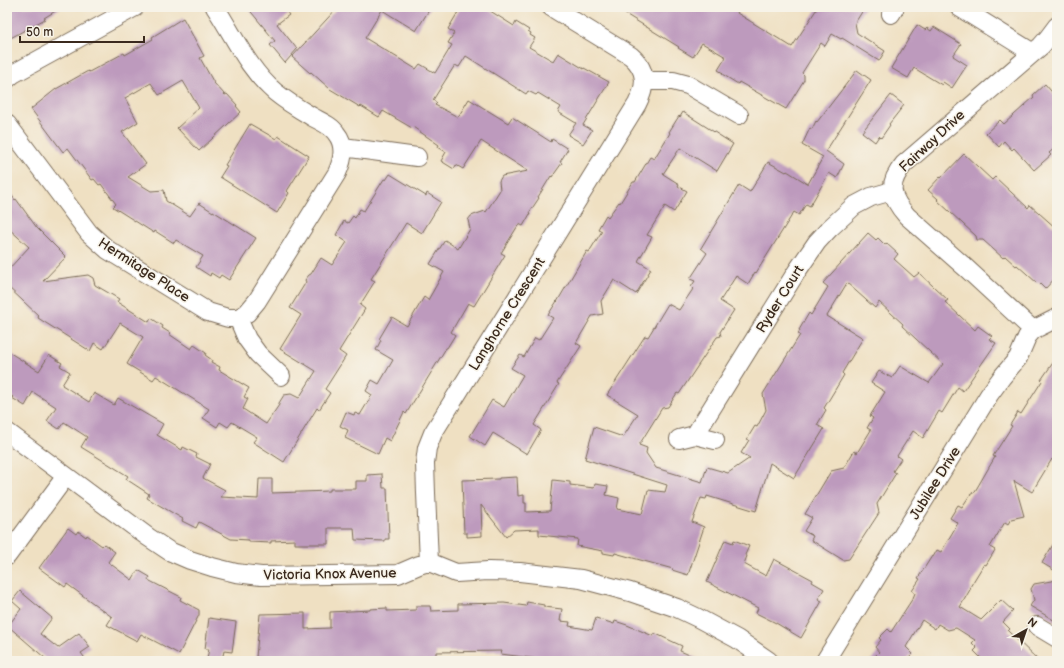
<svg xmlns="http://www.w3.org/2000/svg" width="1064" height="668" viewBox="0 0 1064 668" font-family="'Balsamiq Sans',sans-serif">
  <style>
    .building { fill: #bd9abd }
    .lines { fill: none; stroke-linecap: round; stroke-linejoin: round }
    .minor-casing { stroke: #7a6a57; stroke-width: 20 }
    .minor { stroke: #fff; stroke-width: 18 }
    .labels { text-anchor: middle; dominant-baseline: central; stroke-width: 3; stroke-linejoin: round; paint-order: stroke }
    .street-label { font-size: 14px; fill: #3b2a1e; stroke: #f7f3e8 }
  </style>
  <rect width="100%" height="100%" fill="#f7f3e8"/>
  <filter id="ink" filterUnits="userSpaceOnUse"><feTurbulence type="fractalNoise" baseFrequency=".025" numOctaves="2"/><feDisplacementMap in="SourceGraphic" scale="8" xChannelSelector="R" yChannelSelector="G"/><feConvolveMatrix kernelMatrix="1 2 1 2 8 2 1 2 1" color-interpolation-filters="sRGB"/></filter>
  <filter id="wash" filterUnits="userSpaceOnUse"><feTurbulence type="fractalNoise" baseFrequency=".012" numOctaves="4" result="noise"/><feDisplacementMap in="SourceGraphic" scale="16" xChannelSelector="R" yChannelSelector="G"/><feGaussianBlur stdDeviation="0.9" result="paint"/><feColorMatrix in="noise" values="0 0 0 0 0 0 0 0 0 0 0 0 0 0 0 0 0 1.4 0 .05"/><feComposite in="paint" operator="in"/></filter>
  <g filter="url(#wash)">
    <rect width="100%" height="100%" fill="#efe0c2"/>
    <g id="blocks">
      <!-- building -->
      <path class="building" d="M7 7H62L44 18 45 19 7 40Z
        M247 7H283L289 15 277 24 297 49 285 63 270 45 275 41Z
        M338 7H431L416 31 382 10 365 38 416 69 420 64 435 73 452 45 448 43 454 33 448 29 461 7H484L514 26 516 22 529 30 528 31 531 33 530 35 535 38 529 47 553 61 558 53 584 69V68L609 82 583 125 592 130 583 144 568 135 576 123 558 112 561 107 538 93 536 95 528 91 526 94 466 56 459 67 455 65 433 100 437 103 435 105 458 117 469 99 508 123 512 117 551 142 552 139 568 149 560 162 562 163 552 177 551 176 538 197 539 198 529 213 530 214 523 226 519 224 501 253 505 255 474 306 468 303 451 332 455 335 447 348H446L406 414 404 412 390 441 385 438 378 454 345 438 348 430 340 426 346 412 354 415 355 413 360 415 372 395 366 391 372 380 379 384 393 360 376 350 381 340 379 339 392 317 407 326 424 297 428 300 444 272 430 264 445 240 458 249 470 229 468 220 471 216 485 211 486 212 500 190 499 181 502 176 528 171 481 141 463 169 456 165 454 169 441 161 446 152 438 147 439 145 413 127 412 128 383 111 379 117 361 106 360 107 330 89 311 72 310 73 292 57Z
        M614 7H740L737 13 792 47 818 7H865L855 23 857 33 885 51 879 61 842 38 841 39 832 34 825 46 821 43 802 73 804 75V80L786 109 739 82 738 84 722 74 723 73 718 70 726 57 702 43 693 57 678 48 679 47Z
        M183 18 204 56 200 58 214 83 225 95 227 94 237 105 236 106 241 112 199 151 177 128 199 108 183 81 159 95 151 83 125 98 138 122 122 132 146 164 128 177 151 191 164 190 166 201 190 216 199 203 213 212V211L256 238 229 280 221 275 219 278 211 273 210 276 196 267 203 256 176 240 174 243 155 231 154 233 113 207 116 204 101 184 99 185 94 179 92 180 68 148 63 152 31 109 56 89 88 71 89 72 124 53 125 55 153 39 152 37Z
        M917 25 925 30 927 28 931 31 934 27 961 44 953 56 967 65 952 88 943 82 942 85 914 68 908 78 891 68Z
        M857 70 871 80 826 151 844 164 837 178 829 173 810 206 806 204 799 215 794 212 756 273 755 272 748 284 736 276 720 301 734 310 720 332 721 336 717 337 679 394 677 393 668 407 662 408 639 445 647 448 646 453 656 468 702 482 707 467 728 473 750 458 741 453 749 440 747 439 755 426 757 427 766 410 763 394 800 335 798 334 800 330H799L809 313 811 315 828 287 823 283 868 233 876 240 878 238 885 245 886 243 898 254 894 259 914 277 919 273 948 300 945 302 975 330 978 326 992 336 989 339 996 343 963 391 958 387 942 413 939 411 923 438 913 431 897 456 901 459 893 471 896 473 877 504 879 513 849 559 843 560 811 540 813 536 804 531 812 518 805 514 831 471 844 468 854 451 857 453 871 430 867 428 873 418 870 416 885 392 871 383 879 371 892 378 900 366 929 383 943 364 902 326 903 324 879 302 875 308 847 283 827 316 863 338 842 373 844 375 824 408 826 410 817 425 824 429 794 478 770 463 756 511 707 496 706 499 701 498 692 522 704 527 688 575 672 570 673 569 615 553 614 555 603 553V551L577 546 578 539 539 535V529L514 530 506 537 481 505 482 536 467 537V533H464L462 480 499 479V478L517 477 518 496 524 495V503H526V512L550 511 553 480 570 482V485L594 488 595 484 608 486 606 495 619 498 617 509 642 514 648 490 665 492 667 485 585 459 594 427 623 437 638 414 607 395 645 336 648 337 668 304 679 310 693 289 691 287 695 281 690 279 707 253 701 248 739 185 750 192 768 162 786 172 787 171 808 184 823 157 802 145 810 128 812 129 816 121 817 122Z
        M1045 84 1057 98V146L1049 153 1051 155 1034 170 1014 148 1012 150 1004 141 999 147 986 133 1000 120 1004 124 1034 97 1033 95Z
        M891 95 904 105 889 124 890 125 881 138 879 136 875 142 862 132Z
        M683 112 733 144 717 171 680 148 663 174 679 184 678 186 687 191 674 212 665 206 647 235 652 237 638 261 651 269 636 294 614 280 601 301 603 314 592 316 576 343 581 346 557 383 559 384 534 425 541 430 527 454 493 433 485 446 470 436 492 400 504 407 523 375 511 368 520 355 524 357 535 338 539 340 553 318 548 315 557 301V302L587 251 589 252 602 231 598 229 606 215 608 217 619 202 620 203 633 182H635L650 157 654 159 670 133 669 132 679 116 680 117Z
        M250 124 276 139 278 136 309 156 287 191 289 193 277 213 220 177 227 166 225 165Z
        M964 154 992 180 995 177 1028 208 1030 205 1057 229V276L1045 289 1038 282 1037 283 1017 265 1016 266 1005 256 1003 258 983 240H977L976 236 937 200 938 199 928 190 940 177 941 178Z
        M390 174 426 196 427 193 441 202 422 233 406 223 371 279 375 281 360 305 365 309 339 351 346 356 325 389 330 393 319 410 317 408 284 462 253 442 257 437 232 422 228 427 220 422 217 427 203 418 209 409 156 376 153 380 127 364 143 337 120 323 103 349 94 343 90 351 38 318 39 316 7 286V271L29 247 7 227V189L15 200 16 199 37 228 66 257 43 281 88 275 93 278 95 285 119 299 117 302 149 322 151 318 163 326 162 328 170 333 169 334 191 349 194 345 206 353 205 355 212 360 211 362 220 367 219 370 249 388 244 397 248 399 243 409 266 424 279 405V403L284 395 291 394 299 398 316 371 280 349 301 315 290 308 306 282 305 280 309 275 311 274 321 258 332 265 347 242 336 235 344 221 348 223 353 216 355 218 360 209 364 211 384 179 386 180Z
        M7 351 39 371 49 355 62 363 60 366 70 372 62 385 89 402 94 393 114 405 118 398 163 424 157 435 182 450 183 447 197 454 196 457 210 464 203 478 225 490 221 497 258 499 259 479H272V493L330 491V489H356V481H367V475L382 474 383 488H387L389 539H385V541L355 540 354 528H328V544H295V540L271 541V543L249 542V540L231 539 199 522 196 528 182 521 183 519 147 498 149 494 126 479 128 476 81 447 87 437 64 422 59 429 47 421 56 407 33 392 25 406 12 398 13 397 7 393Z
        M1057 357V462L1052 459 1032 492 1014 481 1024 516 1011 519 1008 524 1005 522 990 547 995 550 986 565 984 564 970 587 971 588 960 607 981 620 1001 600 1013 611 1003 622 1010 629 1008 631 1039 661H984L974 651 977 648 972 643 975 640 956 628 948 630 938 624 935 629 922 620 906 647 913 654 906 661H870L879 652 875 647 881 640 879 638 888 629 891 632 913 598 915 593 912 591 920 579 918 578 932 556 933 557 937 550 941 552 958 523 950 518 958 505 962 507 972 492 974 493 995 457 993 456 1012 426 1010 425 1018 412 1021 414 1042 381 1041 380Z
        M68 528 76 534 78 531 86 537 87 535 102 546 104 544 115 552 108 562 132 580 138 570 150 577 148 580 181 597 180 600 199 610V615L179 654 141 634 137 641 107 625 112 617 67 584 65 587 39 568Z
        M1057 538V572L1042 563Z
        M725 540 733 543 734 540 749 546 745 555 747 556 744 564 766 576 774 559 813 580 812 582 824 589 818 599 822 601 801 638 776 623 756 613 758 608 707 582Z
        M1057 580V622L1030 606 1034 600 1031 589 1034 584Z
        M20 591 52 618 40 634 58 648 79 633 90 647 81 653 87 661H41L45 658 8 626 21 609 12 601Z
        M527 602 544 605V607L562 609 560 621 570 622 569 626 592 630 596 618 614 624 615 621 627 625 653 636 654 633 682 646 680 651 704 661H553L501 654 502 651 436 652V661H302L256 657 260 614 305 613V629L330 628V612L370 610V609L387 608V611L416 610V606H430L431 611 458 610V604L504 603 526 606Z
        M209 618 236 622 232 652 224 651 222 660 207 658 209 649H205Z"/>
    </g>
  </g>
  <g filter="url(#ink)">
    <use href="#blocks" fill-opacity="0" stroke="#7a6a57" stroke-width="1"/>
    <g class="lines">
      <defs>
        <path id="minor" d="M959 7 1033 53
          M891 14 895 7
          M7 79 13 74 135 7
          M644 81H673L688 85 739 115
          M7 124 89 233 108 250 208 312 228 318H238L247 313 257 301 337 173C343 160 346 145 336 133 331 125 319 121 311 116 299 109 286 101 275 92 248 69 234 36 215 7
          M343 147 417 157
          M238 318 247 339 258 354 281 376
          M1033 330 966 268 907 216C890 197 887 184 904 164L1041 46 1048 38 1057 26
          M7 432 148 537 169 551 190 560 212 567 236 573 261 576 398 574 419 565 429 562 456 573 488 571 520 572 581 579 630 592 677 608 698 618 737 639 769 661
          M695 435 797 271 817 242 830 228 854 206 871 197 892 191
          M679 439 695 435 715 440
          M7 556 66 476
          M429 562 426 493 425 463 427 448 433 433 637 104C647 85 647 70 631 56L551 7
          M1037 626 1057 638
          M825 661 989 395 1002 377 1018 358 1027 337 1033 330 1057 318"/>
      </defs>
      <!-- minor casing -->
      <use href="#minor" class="minor-casing"/>
      <!-- minor -->
      <use href="#minor" class="minor"/>
    </g>
  </g>
  <g class="labels">
    <!-- street labels -->
    <g class="street-label">
      <text transform="translate(932 141) rotate(-43)">Fairway Drive</text>
      <text transform="translate(144 270) rotate(33)">Hermitage Place</text>
      <text transform="translate(780 299) rotate(-58)">Ryder Court</text>
      <text transform="translate(507 314) rotate(-58)">Langhorne Crescent</text>
      <text transform="translate(935 483) rotate(-58)">Jubilee Drive</text>
      <text transform="translate(330 574) rotate(-1)">Victoria Knox Avenue</text>
    </g>
  </g>
  <!-- margin -->
  <rect width="1064" height="668" fill="none" stroke="#f7f3e8" stroke-width="24"/>
  <!-- north arrow -->
  <g transform="translate(1026 630) rotate(40)" stroke="#f7f3e8" stroke-width="3" paint-order="stroke">
  <path d="M0-3L7 15L0 10L-7 15Z" fill="#3b2a1e"/>
  <text y="-6" font-size="11" font-weight="bold" text-anchor="middle" fill="#3b2a1e">N</text>
  </g>
  <!-- scale -->
  <path d="M20 36v6h124v-6" fill="none" stroke="#3b2a1e" stroke-width="2"/>
  <text x="26" y="36" font-size="12" fill="#3b2a1e" stroke="#f7f3e8" stroke-width="3" paint-order="stroke">50 m</text>
</svg>
